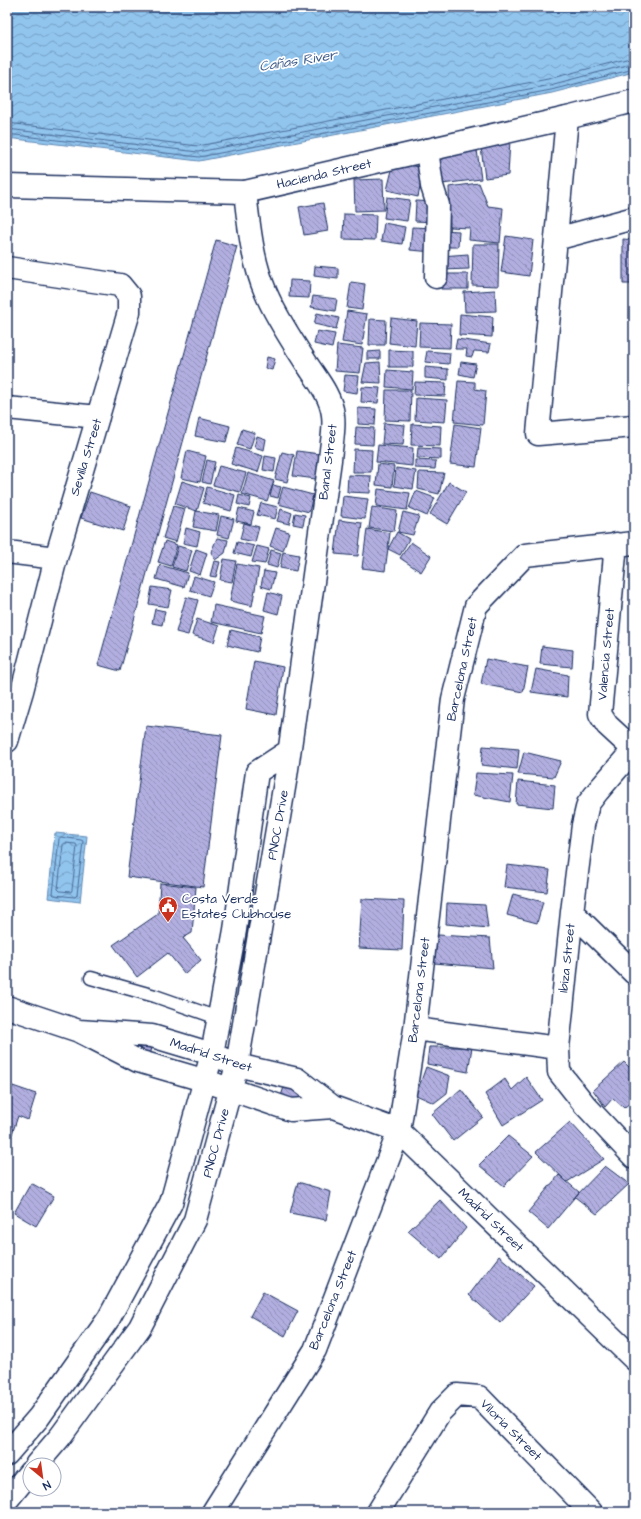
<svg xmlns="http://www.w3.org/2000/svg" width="641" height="1519" viewBox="0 0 641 1519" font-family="'Architects Daughter',sans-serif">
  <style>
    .water { fill: url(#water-waves); stroke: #6289b4 }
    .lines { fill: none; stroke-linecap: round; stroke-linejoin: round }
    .shore { stroke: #4a6b98; stroke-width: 1 }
    .building { fill: url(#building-back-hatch); stroke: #1b2f5e }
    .service-casing { stroke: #1b2f5e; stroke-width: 15 }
    .minor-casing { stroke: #1b2f5e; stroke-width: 25 }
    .tertiary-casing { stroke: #1b2f5e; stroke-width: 25 }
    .service { stroke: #fff; stroke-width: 12 }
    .minor { stroke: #fff; stroke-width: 22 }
    .tertiary { stroke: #fff; stroke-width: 22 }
    .labels { text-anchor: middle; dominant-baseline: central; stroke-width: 3.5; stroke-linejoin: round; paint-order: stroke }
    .street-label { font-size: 13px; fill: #1b2f5e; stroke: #fff }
    .poi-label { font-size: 13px; fill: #1b2f5e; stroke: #fff; text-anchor: start }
    .water-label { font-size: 14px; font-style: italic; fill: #3e5c89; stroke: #fff }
  </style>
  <defs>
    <pattern id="water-waves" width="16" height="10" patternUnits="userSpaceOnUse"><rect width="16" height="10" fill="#91c5ee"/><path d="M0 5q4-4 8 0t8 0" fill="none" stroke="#76a0c4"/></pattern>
    <pattern id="building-back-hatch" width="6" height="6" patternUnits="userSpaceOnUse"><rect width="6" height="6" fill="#b2afe0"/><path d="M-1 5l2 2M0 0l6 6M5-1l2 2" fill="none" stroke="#908fb9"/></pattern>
  </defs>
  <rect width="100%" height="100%" fill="#fff"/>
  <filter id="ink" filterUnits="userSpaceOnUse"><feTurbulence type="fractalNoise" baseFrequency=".025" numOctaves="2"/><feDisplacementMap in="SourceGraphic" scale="8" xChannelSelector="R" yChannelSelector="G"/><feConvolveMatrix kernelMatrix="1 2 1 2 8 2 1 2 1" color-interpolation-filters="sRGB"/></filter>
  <g filter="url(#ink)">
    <!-- water -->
    <path class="water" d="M7 7H634V72L552 93 199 161 7 138Z
      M55 833 87 836 80 902 48 898Z"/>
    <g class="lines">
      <!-- shore -->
      <path class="shore" d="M7 123 198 146 548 79 634 57
        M7 129 198 152 550 85 634 63
        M7 134 199 157 551 90 634 69
        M61 837 81 840 83 841 77 895 75 897 54 895 53 894 59 839Z
        M65 843 76 844 77 846 72 890 71 892 60 891 58 889 63 845Z"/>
    </g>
    <!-- building -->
    <path class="building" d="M480 140H510L508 175 485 178Z
      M477 150 481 179 434 185 431 157Z
      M394 162 424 168 418 197 387 190Z
      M383 179 384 210 355 211 354 180Z
      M479 183 488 206 503 208 500 243 469 240 470 228 450 227 449 187Z
      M387 197 410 200 407 221 384 218Z
      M416 201 435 202 434 222 415 221Z
      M323 203 328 231 304 235 299 207Z
      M344 214 376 215 375 240 343 239Z
      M384 223 405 227 402 244 381 241Z
      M412 227 434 228 433 252 410 250Z
      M441 230 459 231 458 247H440Z
      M506 236 533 240 529 276 501 272Z
      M623 239 634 240V284H623Z
      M216 240 237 246 120 671 98 665Z
      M473 244H499L498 286 472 285Z
      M468 254 469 269 442 270 441 256Z
      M315 266 338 268V279L314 276Z
      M441 274H468V289H441Z
      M290 280 310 281 309 298 289 297Z
      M351 282 365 284 362 310 347 308Z
      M495 290 496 311 465 312 464 292Z
      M313 296 337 299 335 311 311 307Z
      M347 311 367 314 362 345 342 342Z
      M317 313 339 318 336 329 314 324Z
      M460 314 493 317 492 337 459 335Z
      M391 318 417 321 415 346 389 343Z
      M370 319 386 320 385 345H369Z
      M420 323 451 324 450 348 419 347Z
      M317 331 335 334 332 348 314 344Z
      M457 339 491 344 489 352 474 351 472 357 466 356 467 349H455Z
      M337 345 363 348 360 373 335 371Z
      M389 350 413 351V367H389Z
      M380 351V359H367V352Z
      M427 351 450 353 449 364 425 362Z
      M267 357 275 359 272 370 265 368Z
      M380 362 381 383 362 382 366 363Z
      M461 362 476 364 473 377 459 374Z
      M425 367 448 369V380L425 378Z
      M387 370 413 372 412 389 386 387Z
      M345 375 359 376 357 393 343 391Z
      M458 381 475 382V389L486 391 483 425 454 422Z
      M415 382 446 383 445 396 414 395Z
      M362 387 380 388 378 403 361 402Z
      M386 390H411L410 421 385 420Z
      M416 398 447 400 445 422 415 420Z
      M358 408 376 409 375 425 358 424Z
      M199 418 230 426 226 442 195 436Z
      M384 423 405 425 403 445 382 444Z
      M412 424 441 426 440 446 411 445Z
      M455 424 481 428 476 467 450 464Z
      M356 427 374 428 373 445 355 444Z
      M242 429 255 433 250 449 237 445Z
      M257 436 266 439 264 450 254 447Z
      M378 445 413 448 412 466 376 462Z
      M236 448 263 456 258 472 231 464Z
      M418 448 441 449V459L417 458Z
      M354 449 372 450 371 472H353Z
      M187 451 206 456 200 482 181 478Z
      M297 451 320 454 316 479 293 476Z
      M282 452 294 455 287 482 275 479Z
      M265 456 276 458 274 472 263 470Z
      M207 460 215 462 210 484 202 482Z
      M415 460 436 461 435 469 415 468Z
      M378 464 394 466 392 487 376 485Z
      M219 466 246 473 240 492 213 485Z
      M396 468 416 471 413 489 394 486Z
      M419 472 444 473 439 494 418 489Z
      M248 473 274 481 267 501 242 494Z
      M348 475 371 476 370 493 347 492Z
      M182 481 204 488 197 511 175 504Z
      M449 482 466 492 447 524 430 514Z
      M273 485 281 487 278 498 270 496Z
      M207 487 235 495 231 511 203 503Z
      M283 487 313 495 309 512 278 504Z
      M378 489 410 493 407 510 376 506Z
      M416 491 435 498 427 516 409 508Z
      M90 492 131 506 123 531 81 518Z
      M239 495 251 498 249 507 237 504Z
      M343 496 368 499 365 519 341 516Z
      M261 503 278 507 275 519 257 515Z
      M173 506 185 509 176 542 163 538Z
      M372 507 397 511 394 531 369 528Z
      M239 508 254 512 251 524 236 521Z
      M281 509 292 513 289 524 277 521Z
      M196 511 219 515 216 531 193 527Z
      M403 512 419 516 413 535 398 532Z
      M295 513 305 515 303 526 293 524Z
      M221 516 234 519 229 538 217 535Z
      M339 520 362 523 358 556 335 554Z
      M244 523 259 527 255 542 240 539Z
      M186 528 200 532 197 546 183 543Z
      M276 528 289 532 283 551 270 546Z
      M367 529 390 533 385 571 362 568Z
      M397 532 409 539 400 555 388 549Z
      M217 538 228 540 225 553 215 560 211 552Z
      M165 541 177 545 171 566 158 562Z
      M237 542 254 546 251 557 234 553Z
      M411 542 431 556 421 572 400 558Z
      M178 546 192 550 186 571 172 567Z
      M257 546 269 549 265 564 252 562Z
      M196 549 207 553 200 575 189 571Z
      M271 550 281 553 277 568 267 565Z
      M283 552 299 555 296 571 280 568Z
      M224 559 236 561 232 582 220 580Z
      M214 561 220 562 216 577 210 576Z
      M237 564 259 568 252 606 230 601Z
      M160 565 188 573 184 587 156 579Z
      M264 571 275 573 271 589 261 586Z
      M194 576 214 582 209 596 190 590Z
      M152 587 172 590 168 607 149 604Z
      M268 592 282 596 278 614 264 610Z
      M186 597 198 600 188 635 176 632Z
      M214 605 265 616 261 633 211 622Z
      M155 609 165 611 162 625 152 623Z
      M197 619 219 626 214 642 192 635Z
      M231 630 260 637 257 652 227 645Z
      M542 646 573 650 572 667 540 664Z
      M486 659 528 667 523 692 481 684Z
      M254 661 283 667 276 715 246 709Z
      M536 669 568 675 567 697 531 692Z
      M146 726 222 735 203 887 127 877Z
      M483 746 519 749 517 769 481 765Z
      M524 752 561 761 554 777 518 774Z
      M476 773 513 775 510 802 473 795Z
      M518 781 555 785 553 808 516 804Z
      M507 865 550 870 547 892 504 887Z
      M160 883 196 887 192 933 183 938 201 960 185 974 168 953 137 977 113 945 158 914Z
      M513 894 543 902 537 923 507 915Z
      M362 899 404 901 402 950 359 948Z
      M447 903 485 905 488 928 446 924Z
      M438 935 490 938 493 968 434 963Z
      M140 1040 153 1043 150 1056 137 1052Z
      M429 1047H472L468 1072 427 1064Z
      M624 1062 634 1072V1099L624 1108 613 1098 605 1107 593 1090Z
      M426 1067 450 1076 447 1093 434 1103 416 1095Z
      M526 1077 542 1100 503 1125 485 1094 505 1079 512 1090Z
      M7 1084 36 1094 28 1120 18 1116 12 1134 7 1132Z
      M285 1084 302 1088 299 1100 281 1096Z
      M461 1089 483 1117 453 1141 432 1114Z
      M570 1122 604 1159 567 1182 536 1152Z
      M508 1136 533 1156 504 1186 479 1165Z
      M605 1166 629 1184 597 1214 575 1197Z
      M559 1175 579 1192 548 1229 528 1212Z
      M298 1182 331 1192 326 1220 290 1213Z
      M31 1183 54 1196 36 1226 14 1213Z
      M440 1200 466 1228 441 1259 408 1231Z
      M499 1256 534 1286 500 1323 469 1295Z
      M263 1292 298 1311 285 1336 250 1316Z"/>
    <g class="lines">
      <defs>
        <path id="service" d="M91 978 155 996 218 1018"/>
        <path id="minor" d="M567 118 538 434 634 426
          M427 150 432 186 438 205 436 277
          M556 239 634 218
          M7 268 120 285 129 296V312L56 558 22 691 7 741
          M7 408 98 417
          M616 544 600 714 607 725 634 750
          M7 552 56 558
          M634 749 598 791 588 804 583 825 572 912 558 1048 559 1072 585 1105 634 1157
          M572 912 634 973
          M7 1007 79 1031 138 1061 203 1080 291 1110 333 1107
          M415 1029 558 1048
          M79 1031 152 1036 212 1054 237 1065 297 1079 333 1107 399 1131 634 1359
          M7 1454 39 1417 109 1318 171 1203 212 1054 235 930 257 772 289 751
          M36 1465 60 1437 140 1327 195 1220 237 1065 286 776 330 460C331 445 335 429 333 415 331 395 315 377 305 361 291 339 276 317 266 293 252 261 249 226 245 192
          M7 1500 30 1472
          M213 1512 315 1350 399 1131 415 1029 453 699 476 606 525 555 634 543
          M378 1512 440 1412 457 1395 479 1397 591 1512"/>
        <path id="tertiary" d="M7 186 245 192 567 118 634 101"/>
      </defs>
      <!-- service casing -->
      <use href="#service" class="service-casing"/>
      <!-- minor casing -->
      <use href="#minor" class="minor-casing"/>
      <!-- tertiary casing -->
      <use href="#tertiary" class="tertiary-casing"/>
      <!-- service -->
      <use href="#service" class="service"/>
      <!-- minor -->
      <use href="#minor" class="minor"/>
      <!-- tertiary -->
      <use href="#tertiary" class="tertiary"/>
    </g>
  </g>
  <!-- icons -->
  <defs>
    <symbol id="civic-pin" viewBox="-11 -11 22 30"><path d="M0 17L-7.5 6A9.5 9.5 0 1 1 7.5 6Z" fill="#c8321e" stroke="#fff"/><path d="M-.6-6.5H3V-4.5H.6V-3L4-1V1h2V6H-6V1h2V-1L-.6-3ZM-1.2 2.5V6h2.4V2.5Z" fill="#fff"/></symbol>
  </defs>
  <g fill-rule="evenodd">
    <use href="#civic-pin" x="157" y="895" width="22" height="30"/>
  </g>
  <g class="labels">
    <!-- street labels -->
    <g class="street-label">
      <text transform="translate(324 174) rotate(-13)">Hacienda Street</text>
      <text transform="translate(86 457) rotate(-73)">Sevilla Street</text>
      <text transform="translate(328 462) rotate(-83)">Banal Street</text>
      <text transform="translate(606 654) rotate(-85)">Valencia Street</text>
      <text transform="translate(462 669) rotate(-78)">Barcelona Street</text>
      <text transform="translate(278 825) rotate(-80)">PNOC Drive</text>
      <text transform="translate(567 958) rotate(-84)">Ibiza Street</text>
      <text transform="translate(419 990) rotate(-83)">Barcelona Street</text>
      <text transform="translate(211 1055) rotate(18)">Madrid Street</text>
      <text transform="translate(216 1143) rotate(-75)">PNOC Drive</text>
      <text transform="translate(491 1220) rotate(44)">Madrid Street</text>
      <text transform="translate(333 1300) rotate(-68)">Barcelona Street</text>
      <text transform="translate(511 1430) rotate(45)">Viloria Street</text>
    </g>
    <!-- poi labels -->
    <g class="poi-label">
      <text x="182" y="899">Costa Verde<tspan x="182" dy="15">Estates Clubhouse</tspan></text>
    </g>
    <!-- water labels -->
    <g class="water-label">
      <text transform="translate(298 61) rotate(-9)">Cañas River</text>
    </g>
  </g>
  <!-- margin -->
  <rect width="641" height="1519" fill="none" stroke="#fff" stroke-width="24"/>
  <rect x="12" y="12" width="617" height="1495" fill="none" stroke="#1b2f5e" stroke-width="1.5" filter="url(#ink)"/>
  <!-- north arrow -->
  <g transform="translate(42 1477) rotate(151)"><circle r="19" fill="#ffffff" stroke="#a4acbf"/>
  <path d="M0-3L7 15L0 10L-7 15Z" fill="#c8321e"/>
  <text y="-6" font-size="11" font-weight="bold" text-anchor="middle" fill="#1b2f5e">N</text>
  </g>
</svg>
